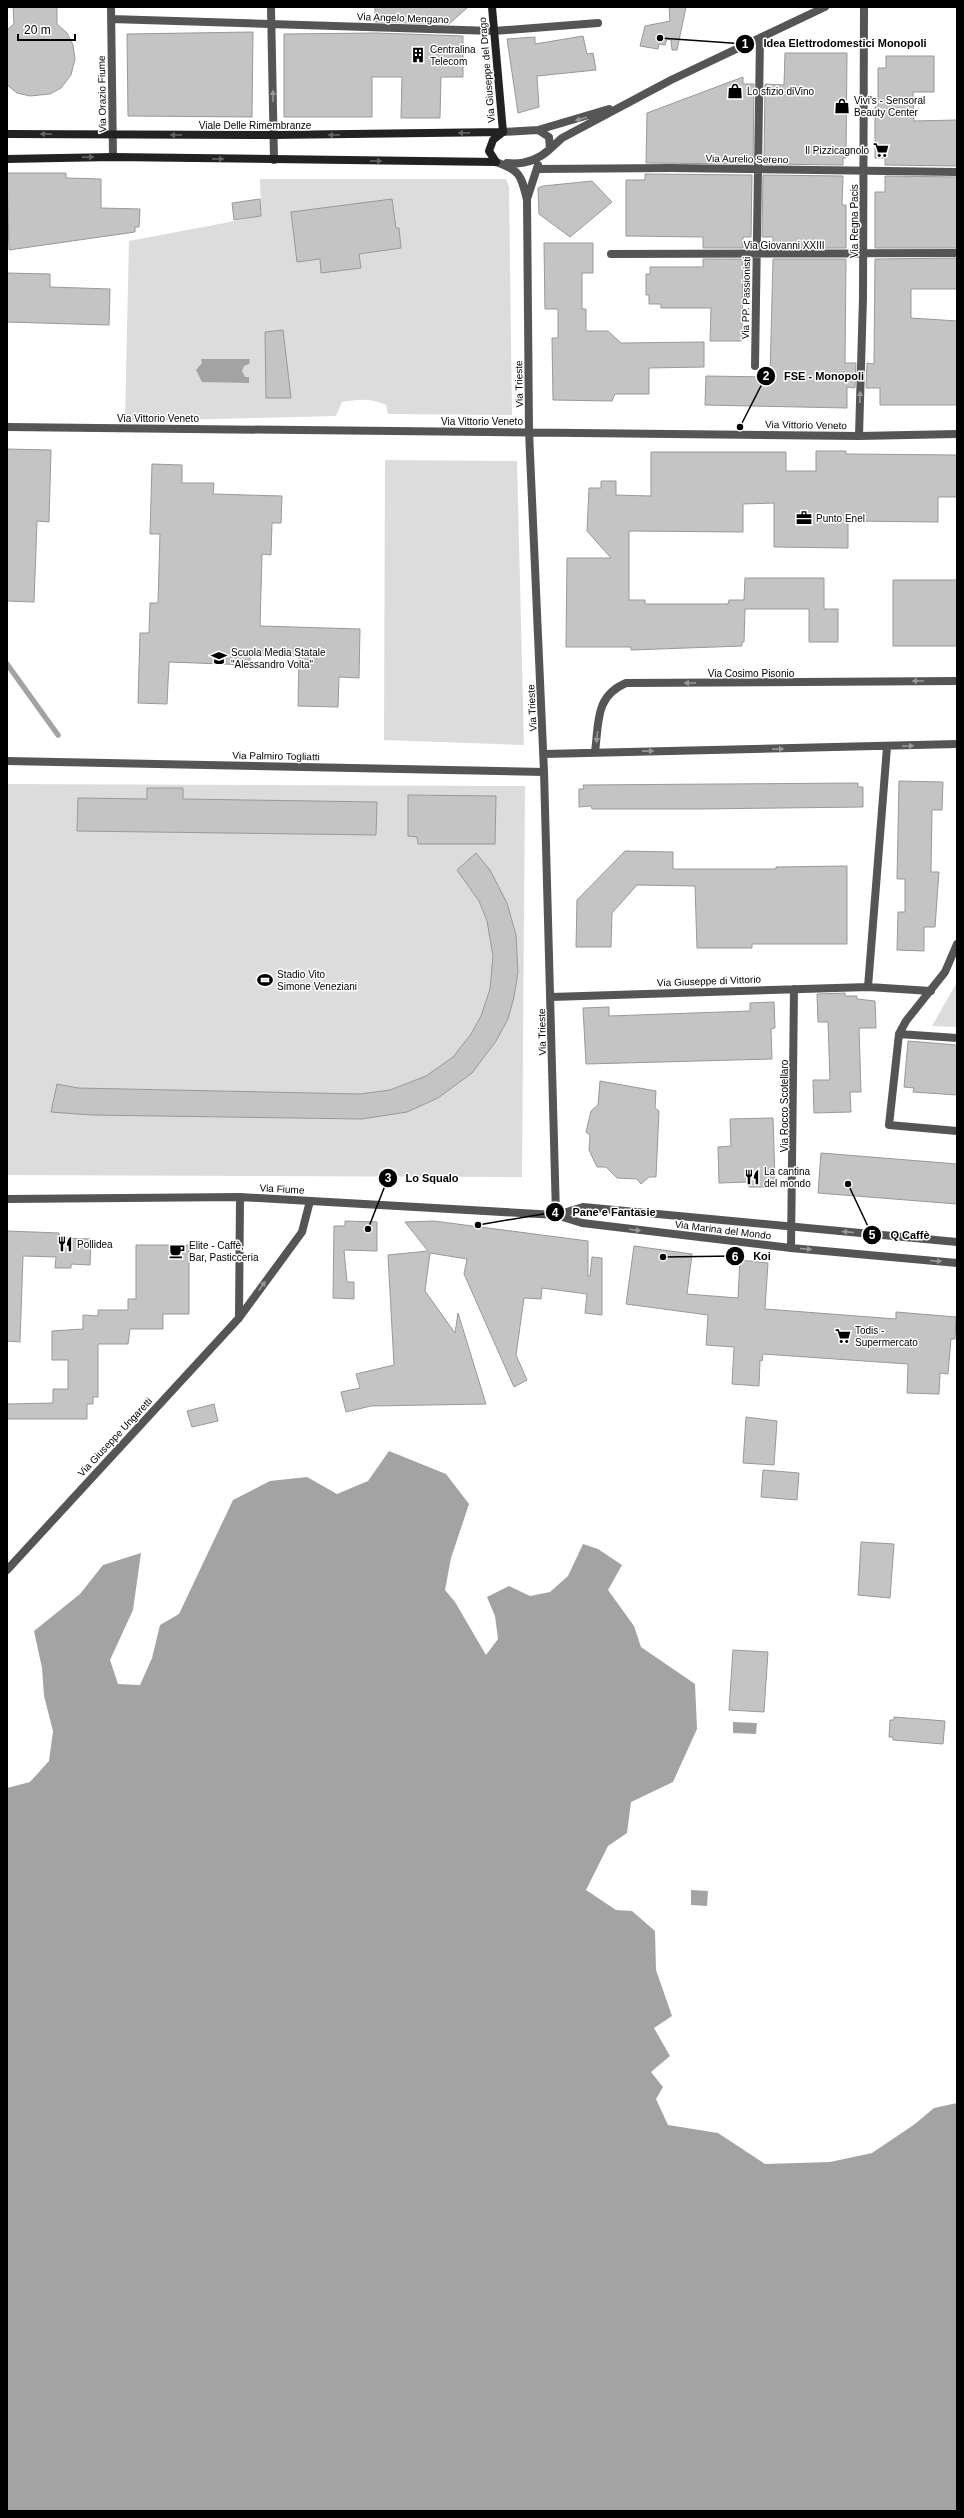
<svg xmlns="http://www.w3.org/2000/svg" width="964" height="2518" viewBox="0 0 964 2518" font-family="Arial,sans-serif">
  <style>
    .green { fill: #dcdcdc }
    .water { fill: #a3a3a3 }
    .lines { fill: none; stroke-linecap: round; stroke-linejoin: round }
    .stream { stroke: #a3a3a3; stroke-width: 5.5 }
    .building { fill: #c4c4c4; stroke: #999 }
    .street { stroke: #555; stroke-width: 8 }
    .secondary { stroke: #222; stroke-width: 8 }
    .oneway { fill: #999 }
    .oneway2 { fill: #646464 }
    .labels { text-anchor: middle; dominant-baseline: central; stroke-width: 3; stroke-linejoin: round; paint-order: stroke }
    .street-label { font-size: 10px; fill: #000; stroke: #fff }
    .poi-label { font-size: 10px; fill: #000; stroke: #fff; text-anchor: start }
    .leader { fill: none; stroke: #000; stroke-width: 1.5 }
    .callout-dot { fill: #000; stroke: #fff; stroke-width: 1.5 }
    .mark-label { font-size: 12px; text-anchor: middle; font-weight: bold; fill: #fff }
    .callout-label { font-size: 11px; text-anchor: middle; font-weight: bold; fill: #000; stroke: #fff; stroke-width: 3; stroke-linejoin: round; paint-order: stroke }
  </style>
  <rect width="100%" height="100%" fill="#fff"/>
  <!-- green -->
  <path class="green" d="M260 179H506L509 187 512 415 388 414 386 405C371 398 358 399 342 402L336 416 125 421 129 241 261 216Z
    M385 460 517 461 524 745 384 740Z
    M7 784 525 786 522 1177 7 1175Z
    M957 982V1027L932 1026Z"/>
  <!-- water -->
  <path class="water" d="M201 359H250L249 364 244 366 242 371 245 377H249V383L202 382 196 370 202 363Z
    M389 1451 446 1474 469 1504 451 1558 445 1590 455 1602 486 1655 498 1639 495 1616 487 1597 509 1586 530 1596 550 1592 568 1576 583 1544 598 1549 622 1565 608 1590 634 1626 641 1647 695 1684 697 1729 673 1782 631 1802 627 1833 608 1846 586 1890 616 1910 632 1911 655 1931 656 1970 672 2016 654 2028 670 2056 651 2072 663 2087 656 2099 668 2125 718 2133 765 2164 830 2162 872 2153 915 2124 934 2108 957 2103V2511H7V1788L30 1782 49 1761 53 1731 44 1696 42 1668 34 1631 80 1594 103 1565 141 1553 133 1610 110 1660 118 1684 140 1685 152 1658 160 1625 179 1614 233 1500 270 1481 307 1477 337 1494 368 1481Z
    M733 1722 757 1723 756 1734 733 1733Z
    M691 1890 708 1891 707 1906 691 1905Z"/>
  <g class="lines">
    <!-- stream -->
    <path class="stream" d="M7 664 58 735"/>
  </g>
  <!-- building -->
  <path class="building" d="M13 7H57V24L67 33 73 45 75 59 71 75 61 88 50 94 30 96 17 93 7 85V30L14 24Z
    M375 7H468L449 24 375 22Z
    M669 7H686L677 50H672L671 40 667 39 665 45 659 44 658 49 640 46 645 26 670 21Z
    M253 32 252 117 128 116 127 34Z
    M375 33 463 36V77H441L440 118H401L402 77H372V117H284V34Z
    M583 36 587 54 593 53 596 70 537 76 539 107 518 113 507 39 535 37V44Z
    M785 53H847L846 158H843V165L764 164 765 84 784 85Z
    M886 56H934V92H913L914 121 957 120V166L885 165V158H875V107H878V68H886Z
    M743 77V84H754L753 164 646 163 647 113Z
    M7 173H66V178L101 179V208L140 209 139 227H135V232L9 250Z
    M645 174 752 175 751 237H743V248H703V237L626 236V180H645Z
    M763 175 843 176 842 205H846V248H773V237H762Z
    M885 176 957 177V248H875V192H885Z
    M592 181 612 202 570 237 539 214 538 188 543 186Z
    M260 199 261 216 234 220 232 203Z
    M392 199 396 228H399L401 248 359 254 361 268 321 273 320 259 297 262 291 212Z
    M544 243H593V273H582V309H586V331H608L621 343 704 342V367L649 368V394H615L612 401 553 400 552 338H558V309H545Z
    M957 258V289H911V318L957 321V405H880V388H866L867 363 874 364 875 259Z
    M703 259H743L742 341H710L711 308H661V304H649V295H646V274H650V267H703Z
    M773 259H846L845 363H856L855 388 847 387V408L705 405 706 376 770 377Z
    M7 273 50 274V287L110 289 109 325 7 322Z
    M283 330 291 398H266L265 332Z
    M7 449 51 450 49 522 37 521 34 602 7 601Z
    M816 451H846V454L957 455V497H938V522L848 521V548L774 547V503L743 504V532L629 531V600H645V604H728L729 600H744L745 578H824V609H838V642H809V609H745L744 642H742V646L631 650V647H566L567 558H611L587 531 589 488H601V481H616V495L651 496V452H786V471H816Z
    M152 464 182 465V483H214L213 494 282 496 281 523H272L271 555 262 554 260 626 360 629 359 678 339 677 338 707 298 706 299 656 250 655V665L169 662 167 704 138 703 140 633H149L150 603H158L160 534H150Z
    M893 580H957V646H893Z
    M899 781 943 782 942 810H932L931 872H939L935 927H924V951L897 950 898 912H905V879H897Z
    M858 783V787H863V807L699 809H592L591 806 579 807V789H584L583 785Z
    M147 788H183V799L377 802 376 835 77 831 78 798 147 799Z
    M408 795 496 796 495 844H418L417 837 408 836Z
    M625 851 673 852V869H776V867L847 866V944H752V948H697L695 886 637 885 612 913 611 947H576L577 900Z
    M476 853 490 870 507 903 516 935 518 972 514 997 508 1019 496 1041 472 1073 438 1098 407 1112 362 1119 91 1115 51 1112 57 1084 78 1088 360 1094 390 1090 426 1076 453 1057 471 1034 481 1016 490 989 493 956 487 921 479 901 457 870Z
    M845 993V996H857V999L875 1001 876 1028H859L861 1092H850L851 1112 814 1113 813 1080H830L828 1022H818L817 994Z
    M774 1002 775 1028 771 1029 772 1059 586 1064 583 1008 609 1007V1016L750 1011V1003Z
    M908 1041 957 1045V1095L913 1092 914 1088 904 1087Z
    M600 1081 656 1091 655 1108 659 1111 656 1177H649L641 1184 637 1179 617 1178 606 1167H597L589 1150 590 1135 586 1132 591 1111 598 1105Z
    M773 1118 775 1181H763L764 1187H749V1182L719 1183 718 1147 731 1146 730 1119Z
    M821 1153 957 1164V1204L818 1193Z
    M345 1221 377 1222V1251L344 1250 347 1282H354V1299L333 1298 334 1226H345Z
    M434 1221 588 1241V1276H590L592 1257 602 1258V1315L585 1313 587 1294 542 1288 541 1299 524 1298 516 1355 527 1380 514 1387 464 1274 467 1259 430 1253 425 1291 455 1333 458 1313 486 1404 371 1406 346 1412 341 1392 360 1388 356 1374 394 1365 388 1255 428 1251 405 1222Z
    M7 1231 59 1233V1238L91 1239 90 1265 71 1264V1268H55L56 1257 23 1256 20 1342 7 1341Z
    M136 1245H189V1314H163V1329H130L128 1344H98V1397H93V1404H87V1419H7V1404L53 1403V1389H68V1360H52V1331L83 1329V1315L98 1316V1310H128V1299H136Z
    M634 1246 692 1254 687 1294 738 1298 740 1260 768 1263 765 1309 896 1319V1312L956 1317 955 1339H951L948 1374 940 1373 939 1394 907 1393 908 1364 763 1354 762 1361 760 1360 759 1386 732 1384 734 1347 706 1345 708 1315 626 1304Z
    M214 1404 218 1421 192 1427 187 1411Z
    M746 1417 777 1421 774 1465 743 1463Z
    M763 1470 799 1473 797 1500 761 1497Z
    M861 1542 894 1544 890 1598 858 1595Z
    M733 1650 768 1652 764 1712 729 1710Z
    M894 1717 945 1721 943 1744 893 1740V1737H889L890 1720H894Z"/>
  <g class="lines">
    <!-- street -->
    <path class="street" d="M111 7 113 157
      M271 7 274 160
      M111 19 494 31 598 23
      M538 130 609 109
      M503 132 538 130 549 137 550 149C538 160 524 165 507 163
      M550 149 562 138 671 80 825 7
      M496 162C521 171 521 175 527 200L529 431 544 772 556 1215
      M537 169 671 168 957 172
      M527 199 538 165
      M611 254 957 253
      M755 366 760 38
      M7 427 859 436 957 434
      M859 436 863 297 864 7
      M595 752C599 722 595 696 626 683L957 681
      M544 754 957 744
      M7 761 544 772
      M957 944 945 972 906 1021 899 1034 889 1125 957 1131
      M868 987 887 747
      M551 997 868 987 931 991
      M899 1034 957 1038
      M7 1199 240 1197 556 1215 582 1223 791 1248 957 1263
      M557 1215 583 1207 957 1242
      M791 1248 794 989
      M239 1318 240 1197
      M7 1570 239 1318 302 1232 310 1201"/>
    <!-- secondary -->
    <path class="secondary" d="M492 7 503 132
      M7 134 274 135 503 132
      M7 159 113 157 496 162
      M496 162 489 151 493 140 503 132"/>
  </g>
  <!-- one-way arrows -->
  <defs><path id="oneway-solid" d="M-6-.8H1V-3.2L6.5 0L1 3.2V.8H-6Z"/></defs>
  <g class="oneway">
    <use href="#oneway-solid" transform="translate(273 96) rotate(-91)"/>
    <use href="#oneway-solid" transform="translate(581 119) rotate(164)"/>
    <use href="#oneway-solid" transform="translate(860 397) rotate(-88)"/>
    <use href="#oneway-solid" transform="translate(918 681) rotate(180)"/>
    <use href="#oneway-solid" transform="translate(690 683) rotate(180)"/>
    <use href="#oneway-solid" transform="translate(597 737) rotate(97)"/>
    <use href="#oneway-solid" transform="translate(908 746) rotate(-2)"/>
    <use href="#oneway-solid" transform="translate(778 749) rotate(-1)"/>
    <use href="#oneway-solid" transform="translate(648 751) rotate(-1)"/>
    <use href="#oneway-solid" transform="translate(635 1230) rotate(7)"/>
    <use href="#oneway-solid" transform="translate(848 1232) rotate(-175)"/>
    <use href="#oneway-solid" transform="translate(806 1249) rotate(5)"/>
    <use href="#oneway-solid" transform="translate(936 1261) rotate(5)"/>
    <use href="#oneway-solid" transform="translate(262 1286) rotate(-54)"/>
  </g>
  <g class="oneway2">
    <use href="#oneway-solid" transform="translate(464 133) rotate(179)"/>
    <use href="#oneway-solid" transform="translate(46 134) rotate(-179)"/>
    <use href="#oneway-solid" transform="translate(176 135) rotate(-180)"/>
    <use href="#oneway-solid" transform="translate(334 135) rotate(179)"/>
    <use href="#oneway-solid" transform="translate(88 157) rotate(-1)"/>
    <use href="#oneway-solid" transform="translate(218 159) rotate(1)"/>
    <use href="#oneway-solid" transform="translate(376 161) rotate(1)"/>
  </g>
  <!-- icons -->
  <defs>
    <symbol id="building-bare" viewBox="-9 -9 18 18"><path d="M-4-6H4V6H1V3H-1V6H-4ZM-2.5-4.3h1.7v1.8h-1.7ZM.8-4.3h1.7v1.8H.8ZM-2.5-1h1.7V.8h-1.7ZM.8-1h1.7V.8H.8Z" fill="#000" stroke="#fff" stroke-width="2.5" paint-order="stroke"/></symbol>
    <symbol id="shop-bare" viewBox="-9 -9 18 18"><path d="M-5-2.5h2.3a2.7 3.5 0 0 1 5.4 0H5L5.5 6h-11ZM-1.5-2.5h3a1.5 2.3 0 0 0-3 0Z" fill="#000" stroke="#fff" stroke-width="2.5" paint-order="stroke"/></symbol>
    <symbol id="supermarket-bare" viewBox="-9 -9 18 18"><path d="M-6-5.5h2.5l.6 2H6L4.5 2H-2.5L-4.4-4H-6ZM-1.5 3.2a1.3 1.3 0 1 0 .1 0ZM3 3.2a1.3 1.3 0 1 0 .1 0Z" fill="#000" stroke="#fff" stroke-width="2.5" paint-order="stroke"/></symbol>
    <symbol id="office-bare" viewBox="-9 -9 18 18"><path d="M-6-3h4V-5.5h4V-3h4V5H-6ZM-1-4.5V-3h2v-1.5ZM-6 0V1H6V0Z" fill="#000" stroke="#fff" stroke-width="2.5" paint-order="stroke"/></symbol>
    <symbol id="school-bare" viewBox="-9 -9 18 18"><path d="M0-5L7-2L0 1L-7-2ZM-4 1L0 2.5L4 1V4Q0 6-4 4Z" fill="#000" stroke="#fff" stroke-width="2.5" paint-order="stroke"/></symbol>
    <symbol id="stadium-bare" viewBox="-9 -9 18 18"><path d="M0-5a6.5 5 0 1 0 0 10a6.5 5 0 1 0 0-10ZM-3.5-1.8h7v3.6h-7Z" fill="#000" stroke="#fff" stroke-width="2.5" paint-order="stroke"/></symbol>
    <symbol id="restaurant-bare" viewBox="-9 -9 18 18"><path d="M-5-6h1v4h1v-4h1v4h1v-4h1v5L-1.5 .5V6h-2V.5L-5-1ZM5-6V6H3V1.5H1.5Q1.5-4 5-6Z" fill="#000" stroke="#fff" stroke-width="2.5" paint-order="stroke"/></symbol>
    <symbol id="cafe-bare" viewBox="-9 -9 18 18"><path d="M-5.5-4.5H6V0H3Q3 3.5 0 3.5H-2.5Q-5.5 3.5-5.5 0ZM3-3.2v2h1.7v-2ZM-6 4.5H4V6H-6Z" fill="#000" stroke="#fff" stroke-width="2.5" paint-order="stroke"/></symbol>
  </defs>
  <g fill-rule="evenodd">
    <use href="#building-bare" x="407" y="44" width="22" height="22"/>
    <use href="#shop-bare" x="724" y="80" width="22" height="22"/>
    <use href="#shop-bare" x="831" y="95" width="22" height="22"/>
    <use href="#supermarket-bare" x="870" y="139" width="22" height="22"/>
    <use href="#office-bare" x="793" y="507" width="22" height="22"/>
    <use href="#school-bare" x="208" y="647" width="22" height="22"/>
    <use href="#stadium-bare" x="254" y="969" width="22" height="22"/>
    <use href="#restaurant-bare" x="741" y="1166" width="22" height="22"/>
    <use href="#restaurant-bare" x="54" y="1233" width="22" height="22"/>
    <use href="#cafe-bare" x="166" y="1240" width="22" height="22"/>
    <use href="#supermarket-bare" x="832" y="1325" width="22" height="22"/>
  </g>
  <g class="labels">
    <!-- street labels -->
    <g class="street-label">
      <text transform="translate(403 18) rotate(2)">Via Angelo Mengano</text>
      <text transform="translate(487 70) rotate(-95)">Via Giuseppe del Drago</text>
      <text transform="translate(102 94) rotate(-91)">Via Orazio Fiume</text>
      <text x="255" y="125">Viale Delle Rimembranze</text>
      <text transform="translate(747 159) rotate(1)">Via Aurelio Sereno</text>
      <text transform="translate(854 221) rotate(-90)">Via Regna Pacis</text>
      <text x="784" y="245">Via Giovanni XXIII</text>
      <text transform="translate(746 298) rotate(-89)">Via PP. Passionisti</text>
      <text transform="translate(519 384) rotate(-91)">Via Trieste</text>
      <text x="158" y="418">Via Vittorio Veneto</text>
      <text x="482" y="421">Via Vittorio Veneto</text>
      <text transform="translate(806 425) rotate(1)">Via Vittorio Veneto</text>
      <text x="751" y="673">Via Cosimo Pisonio</text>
      <text transform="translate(532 708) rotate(-93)">Via Trieste</text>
      <text transform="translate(276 756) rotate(1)">Via Palmiro Togliatti</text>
      <text transform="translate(709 981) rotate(-2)">Via Giuseppe di Vittorio</text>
      <text transform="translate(542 1032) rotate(-91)">Via Trieste</text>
      <text transform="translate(784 1106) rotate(-90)">Via Rocco Scotellaro</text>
      <text transform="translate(282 1189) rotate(3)">Via Fiume</text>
      <text transform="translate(723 1230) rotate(7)">Via Marina del Mondo</text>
      <text transform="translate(115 1437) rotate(-47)">Via Giuseppe Ungaretti</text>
    </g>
    <!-- poi labels -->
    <g class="poi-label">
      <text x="430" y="49">Centralina<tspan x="430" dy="12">Telecom</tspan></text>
      <text x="747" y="91">Lo sfizio diVino</text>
      <text x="854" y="100">Vivi's - Sensoral<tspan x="854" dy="12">Beauty Center</tspan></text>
      <text x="869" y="150" text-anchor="end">Il Pizzicagnolo</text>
      <text x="816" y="518">Punto Enel</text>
      <text x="231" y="652">Scuola Media Statale<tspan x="231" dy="12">"Alessandro Volta"</tspan></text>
      <text x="277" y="974">Stadio Vito<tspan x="277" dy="12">Simone Veneziani</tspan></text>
      <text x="764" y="1171">La cantina<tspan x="764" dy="12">del mondo</tspan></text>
      <text x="77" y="1244">Pollidea</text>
      <text x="189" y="1245">Elite - Caffè,<tspan x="189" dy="12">Bar, Pasticceria</tspan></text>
      <text x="855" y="1330">Todis -<tspan x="855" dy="12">Supermercato</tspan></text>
    </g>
  </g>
  <!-- callouts -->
  <path class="leader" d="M660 38L745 44M740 427L766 376M368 1229L388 1178M478 1225L555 1212M848 1184L872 1235M663 1257L735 1256"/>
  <g class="callout-dot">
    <circle cx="660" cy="38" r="4"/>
    <circle cx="740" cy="427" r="4"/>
    <circle cx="368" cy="1229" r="4"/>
    <circle cx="478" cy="1225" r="4"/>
    <circle cx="848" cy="1184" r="4"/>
    <circle cx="663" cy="1257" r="4"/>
    <circle cx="745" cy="44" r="10"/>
    <circle cx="766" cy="376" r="10"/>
    <circle cx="388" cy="1178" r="10"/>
    <circle cx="555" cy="1212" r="10"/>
    <circle cx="872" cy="1235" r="10"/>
    <circle cx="735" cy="1256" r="10"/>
  </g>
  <g class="mark-label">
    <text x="745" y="48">1</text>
    <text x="766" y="380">2</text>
    <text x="388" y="1182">3</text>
    <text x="555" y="1217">4</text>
    <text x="872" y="1239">5</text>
    <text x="735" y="1261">6</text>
  </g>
  <g class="callout-label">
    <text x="845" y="47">Idea Elettrodomestici Monopoli</text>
    <text x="824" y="380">FSE - Monopoli</text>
    <text x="432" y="1182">Lo Squalo</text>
    <text x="614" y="1216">Pane e Fantasie</text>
    <text x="910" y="1239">Q Caffè</text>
    <text x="762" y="1260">Koi</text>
  </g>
  <!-- border -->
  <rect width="964" height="2518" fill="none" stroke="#000000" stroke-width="16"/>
  <!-- scale -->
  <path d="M18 34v6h57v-6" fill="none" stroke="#000000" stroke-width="2"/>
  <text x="24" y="34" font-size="12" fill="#000000" stroke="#ffffff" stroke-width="3" paint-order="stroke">20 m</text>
</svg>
